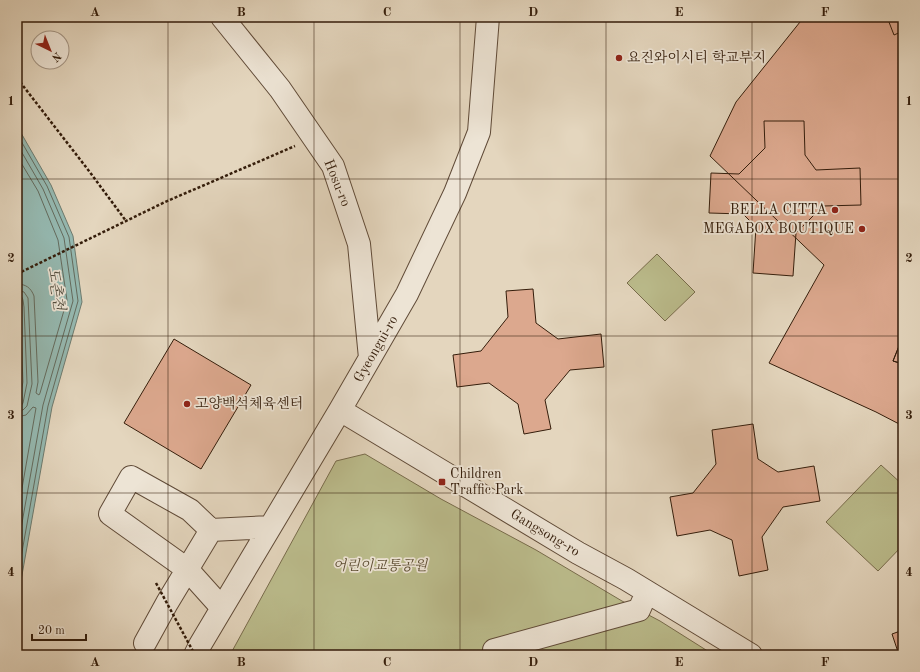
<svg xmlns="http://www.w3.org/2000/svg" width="920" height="672" viewBox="0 0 920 672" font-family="'Old Standard TT','Noto Serif KR',serif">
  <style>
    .green { fill: #bbbc8c; stroke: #786c4c }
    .water { fill: #95b9b1; stroke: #6e7b6f }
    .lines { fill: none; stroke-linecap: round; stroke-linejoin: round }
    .shore { stroke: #646b5e; stroke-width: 1 }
    .building { fill: #dca88e; stroke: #341d0b }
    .minor-casing { stroke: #604b38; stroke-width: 24 }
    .path { stroke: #341d0b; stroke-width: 2.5; stroke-dasharray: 3 2; stroke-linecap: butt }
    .minor { stroke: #ede4d5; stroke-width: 22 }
    .path-bridge { stroke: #341d0b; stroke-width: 2.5; stroke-dasharray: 3 2; stroke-linecap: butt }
    .grid { fill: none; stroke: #341d0b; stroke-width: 1; stroke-opacity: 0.55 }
    .poi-dot { fill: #8f2418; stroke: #ede4d5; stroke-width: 1.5 }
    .labels { text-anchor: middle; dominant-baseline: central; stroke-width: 3.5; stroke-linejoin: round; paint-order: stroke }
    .poi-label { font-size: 14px; fill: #341d0b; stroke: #ede4d5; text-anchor: start }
    .street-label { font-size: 14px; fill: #341d0b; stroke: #ede4d5 }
    .park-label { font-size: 14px; font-style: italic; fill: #5c4d32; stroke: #ede4d5 }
    .water-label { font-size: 15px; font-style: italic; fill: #514c3d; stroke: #ede4d5 }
    .neatline { fill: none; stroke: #341d0b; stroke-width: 1.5 }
    .grid-label { font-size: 13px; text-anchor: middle; font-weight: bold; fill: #341d0b }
  </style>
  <rect width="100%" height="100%" fill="#e4d6be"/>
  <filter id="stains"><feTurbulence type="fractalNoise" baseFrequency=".005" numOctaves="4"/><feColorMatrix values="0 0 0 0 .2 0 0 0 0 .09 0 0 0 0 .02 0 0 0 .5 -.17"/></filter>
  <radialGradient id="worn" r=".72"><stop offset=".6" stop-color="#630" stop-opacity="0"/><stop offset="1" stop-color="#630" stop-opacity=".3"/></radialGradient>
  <!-- green -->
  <path class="green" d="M657 254 695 292 665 321 627 283Z
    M365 454 441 499 536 550 622 601 660 621 714 655H230L336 461Z
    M881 465 903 485V545L878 571 826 522Z"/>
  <!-- water -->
  <path class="water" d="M17 126 51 185 73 236 82 302 52 407 17 603V411L23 382 20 308 17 286Z"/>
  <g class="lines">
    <!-- shore -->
    <path class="shore" d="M17 134 47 186 69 237 78 301 48 406 17 580
      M17 144 43 189 64 238 73 301 43 405 17 551
      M17 156 38 191 58 240 67 300 40 393 39 395 36 393 38 382 34 296C31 288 26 284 17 284
      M17 290 24 292 28 298 32 384 27 406 23 410 17 411
      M17 295C24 295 23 302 24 307L27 383 23 403 21 406H17
      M17 417 26 415 33 407 36 408 17 517"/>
  </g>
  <!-- building -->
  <path class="building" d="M804 17H903V336L893 361 903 364V426L876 412 769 363 824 265 710 156 736 102Z
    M887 17H903V31L894 35Z
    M764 121H804L805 155 816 170 860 168 861 205 823 206 796 233 793 276 753 273 756 227 743 214 709 213 711 173 739 174 765 148Z
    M533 289 536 323 558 339 601 334 604 367 570 370 545 400 551 429 524 434 518 404 489 383 457 387 453 355 481 351 508 317 506 291Z
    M903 336V364L893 361Z
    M174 339 251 385 201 469 124 423Z
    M753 424 758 459 778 472 814 466 820 501 783 507 762 537 768 570 739 576 732 540 710 530 677 536 670 497 693 493 716 464 712 430Z
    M903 630V655H899L892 634Z"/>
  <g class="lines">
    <defs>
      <path id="minor" d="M222 17 280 89 333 166 359 244 370 358
        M340 410 578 553 626 579 751 655
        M222 608 187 569 110 514 131 477 190 510 211 530 270 527
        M145 643 167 603 211 530
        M494 650 639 610 647 592
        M195 655 200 645 340 410 407 294 455 193 479 132 488 17"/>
    </defs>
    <!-- minor casing -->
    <use href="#minor" class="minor-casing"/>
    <!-- path -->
    <path class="path" d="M17 78 89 171 126 221
      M17 274 165 202 295 146"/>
    <!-- minor -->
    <use href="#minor" class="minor"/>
    <!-- path-bridge -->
    <path class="path-bridge" d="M156 583 195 655"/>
  </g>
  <!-- grid -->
  <path class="grid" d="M168 17V655M314 17V655M460 17V655M606 17V655M752 17V655M17 179H903M17 336H903M17 493H903"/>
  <!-- markers -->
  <g class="poi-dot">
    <circle cx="619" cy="58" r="4"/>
    <circle cx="835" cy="210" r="4"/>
    <circle cx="862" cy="229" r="4"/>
    <circle cx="187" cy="404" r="4"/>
    <rect x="438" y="478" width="8" height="8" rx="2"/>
  </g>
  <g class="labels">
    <!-- poi labels -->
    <g class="poi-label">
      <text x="627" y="58">요진와이시티 학교부지</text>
      <text x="827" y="210" text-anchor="end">BELLA CITTA</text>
      <text x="854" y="229" text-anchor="end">MEGABOX BOUTIQUE</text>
      <text x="195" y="404">고양백석체육센터</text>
      <text x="450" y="474">Children<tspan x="450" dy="16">Traffic Park</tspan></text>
    </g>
    <!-- street labels -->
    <g class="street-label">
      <text transform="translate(337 183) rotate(68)">Hosu-ro</text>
      <text transform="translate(376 349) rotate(-60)">Gyeongui-ro</text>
      <text transform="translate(545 533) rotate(31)">Gangsong-ro</text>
    </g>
    <!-- park labels -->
    <g class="park-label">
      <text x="380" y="566">어린이교통공원</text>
    </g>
    <!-- water labels -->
    <g class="water-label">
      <text transform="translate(55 289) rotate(81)">도촌천</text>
    </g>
  </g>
  <!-- margin -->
  <rect width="920" height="672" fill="none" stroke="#e4d6be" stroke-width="44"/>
  <!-- north arrow -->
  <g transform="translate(50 50) rotate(137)"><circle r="19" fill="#ede4d5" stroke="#a39484"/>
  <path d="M0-3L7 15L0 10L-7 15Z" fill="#8f2418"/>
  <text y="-6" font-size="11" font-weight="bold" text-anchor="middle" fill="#341d0b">N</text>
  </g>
  <!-- scale -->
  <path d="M32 634v6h54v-6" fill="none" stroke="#341d0b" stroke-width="2"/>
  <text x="38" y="634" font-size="12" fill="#341d0b" stroke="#ede4d5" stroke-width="3" paint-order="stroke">20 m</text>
  <rect x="22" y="22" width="876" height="628" class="neatline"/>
  <g class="grid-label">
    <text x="95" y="16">A</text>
    <text x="241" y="16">B</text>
    <text x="387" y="16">C</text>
    <text x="533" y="16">D</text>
    <text x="679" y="16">E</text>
    <text x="825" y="16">F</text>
    <text x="11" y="105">1</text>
    <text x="909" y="105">1</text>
    <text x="11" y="262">2</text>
    <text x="909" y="262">2</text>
    <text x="11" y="419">3</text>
    <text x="909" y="419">3</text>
    <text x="11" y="576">4</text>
    <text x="909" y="576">4</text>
    <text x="95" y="666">A</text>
    <text x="241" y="666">B</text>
    <text x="387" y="666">C</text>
    <text x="533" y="666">D</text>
    <text x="679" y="666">E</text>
    <text x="825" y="666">F</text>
  </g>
  <rect width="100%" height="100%" filter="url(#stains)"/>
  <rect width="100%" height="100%" fill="url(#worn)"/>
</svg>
